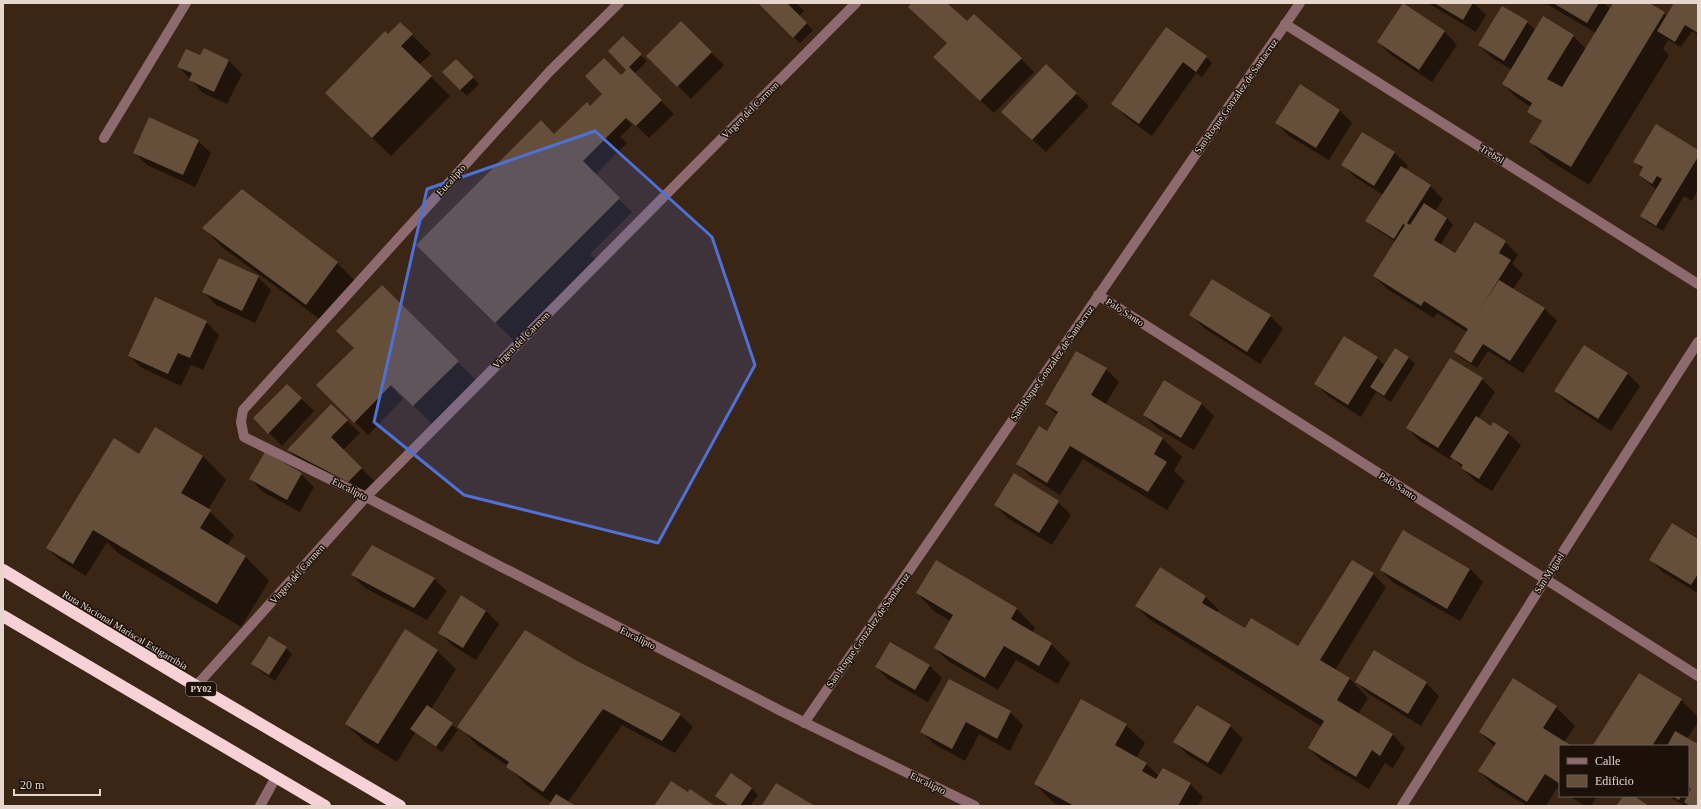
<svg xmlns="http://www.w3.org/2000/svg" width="1701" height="809" viewBox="0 0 1701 809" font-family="Georgia,serif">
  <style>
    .shadow { fill: #0007 }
    .building { fill: #654f3b }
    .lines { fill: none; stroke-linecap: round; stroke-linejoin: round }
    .minor { stroke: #8d6a6d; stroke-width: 10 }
    .highway { stroke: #f6d1d5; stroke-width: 12 }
    .marked { fill: #4f70d5; fill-opacity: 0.2; stroke: #4f70d5; stroke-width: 3; stroke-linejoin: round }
    .labels { text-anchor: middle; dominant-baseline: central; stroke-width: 3; stroke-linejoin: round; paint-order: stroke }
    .shield { fill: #1b1109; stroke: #a99b92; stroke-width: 1 }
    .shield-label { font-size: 9px; font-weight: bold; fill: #e6d6cc }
    .street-label { font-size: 10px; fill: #e6d6cc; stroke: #1b1109 }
  </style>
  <rect width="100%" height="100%" fill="#3b2514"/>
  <!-- shadow -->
  <path class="shadow" d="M759 3H796L804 11 799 16 813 30 800 43Z
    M913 3H946L967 23 1021 59 1034 72 994 113 947 70 948 43Z
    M1428 3H1474L1486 15 1476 32Z
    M1545 3H1604L1610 9 1614 3H1647L1667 16 1676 3H1698V35L1692 31 1681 47 1668 40 1663 49 1669 55 1589 185 1549 160 1530 142 1542 122 1528 111 1531 107 1516 97 1503 84 1512 70 1492 58 1479 45 1527 22 1535 30 1573 36 1586 49 1596 33Z
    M1403 4 1445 32 1457 45 1432 82 1391 55 1378 42Z
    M400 23 431 54 419 65 450 96 391 156 345 112 388 36Z
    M681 23 724 65 691 99 648 56Z
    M1166 29 1206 57 1212 63 1202 77 1196 73 1152 136 1126 117 1113 104Z
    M623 38 647 61 634 74 674 114 649 138 627 117 626 119 632 125 620 137 627 143 595 175 632 212 590 254 596 260 514 341 417 245 591 107 628 70Z
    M204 49 229 61 242 74 227 104 203 93 179 67 201 57Z
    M456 60 479 84 467 96 443 72Z
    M1076 94 1089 106 1046 152 1015 124Z
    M1339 110 1352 123 1329 160 1289 136 1277 123Z
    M1362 133 1395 153 1408 166 1405 170 1430 186 1443 199 1435 211 1447 218 1453 225 1440 245 1455 254 1505 242 1518 255 1512 264 1523 274 1513 289 1544 308 1557 321 1523 373 1488 351 1477 368 1461 358 1455 352 1467 332 1437 313 1434 318 1387 289 1374 276 1396 242 1373 227 1367 221 1383 195 1355 177 1342 164Z
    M198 141 211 153 195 187 147 165 134 152Z
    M1698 151V190L1692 201 1684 196 1663 231 1647 222 1641 215 1656 190 1640 175 1643 170 1635 162Z
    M242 190 337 263 356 282 325 323 222 247 204 228Z
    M258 277 271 290 255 323 216 305 204 292Z
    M382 286 476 380 432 424 384 377 383 378 403 399 368 435 318 385 355 348Z
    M1191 315 1270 316 1283 329 1260 364 1204 328Z
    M206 322 219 335 203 370 191 365 181 386 142 368 129 356Z
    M1395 349 1409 358 1415 364 1391 402 1376 392 1361 417 1328 396 1315 383 1377 358 1385 366Z
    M1451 359 1482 379 1495 392 1478 419 1491 427 1508 433 1521 445 1492 491 1475 481 1453 458 1451 460 1420 441 1407 428Z
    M1106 369 1119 382 1105 405 1163 439 1182 457 1174 471 1185 481 1167 510 1083 459 1060 495 1030 476 1017 464 1047 433 1057 415 1046 404Z
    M1627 373 1640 386 1611 431 1568 403 1555 391Z
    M287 385 314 411 282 446 254 418Z
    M1201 403 1214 416 1194 450 1157 428 1144 415Z
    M347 421 360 433 343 450 374 481 361 494 301 463 289 450Z
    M139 455 203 456 226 480 208 510 234 535 227 546 246 557 269 581 241 627 118 553 107 542 86 576 60 560 47 548Z
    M301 474 314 487 300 512 263 492 251 479Z
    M1058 502 1071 515 1052 545 1008 518 995 505Z
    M1404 531 1470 569 1483 582 1460 621 1394 583 1381 570Z
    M1698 540V593L1663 572 1650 559Z
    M936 561 1017 609 1035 628 1032 633 1051 644 1070 663 1058 684 1016 660 998 690 948 661 935 648 951 621 935 612 917 593Z
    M1160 569 1206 597 1219 610 1217 612 1244 629 1302 650 1373 574 1386 587 1335 670 1350 679 1368 698 1358 714 1393 735 1405 748 1393 768 1385 763 1369 789 1322 761 1309 748 1322 727 1149 619 1136 606Z
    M352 575 434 579 447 591 427 620 365 588Z
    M462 597 486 611 499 624 476 660 452 645 439 632Z
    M286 648 292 654 275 681 259 670 253 664Z
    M437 651 456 669 431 709 458 730 442 752 415 733 397 762 365 742 346 724Z
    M1374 652 1426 683 1439 696 1421 726 1369 694 1356 682Z
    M579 663 680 715 693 727 675 753 622 725 568 802 574 806H550L552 803 526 785 508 766 477 745 459 726Z
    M929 665 942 678 928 702 889 680 876 667Z
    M1640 674 1681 700 1698 717V722L1687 739 1698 745V806H1689L1686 804 1685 806 1668 796H1688V746H1596Z
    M1514 679 1556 707 1575 726 1564 742 1570 746H1560V790L1557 788 1546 806H1527L1492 784 1479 771 1495 747 1480 732Z
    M1197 706 1230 726 1243 739 1221 775 1188 755 1175 742Z
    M1010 712 1023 725 1010 751 979 734 965 761 934 744 922 732Z
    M1126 725 1145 743 1136 758 1146 764 1159 776 1190 784 1203 797 1198 806H1060L1054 803 1035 784Z
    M777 784 813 806H764Z
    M751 788 758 795 750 806H728L716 796Z
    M1570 796H1597L1591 806H1585Z"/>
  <!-- building -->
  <path class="building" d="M758 3H787L807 23 793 38Z
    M912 3H947L967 21 974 14 1022 58 980 101 933 57 947 43 908 7Z
    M1403 3 1445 31 1419 70 1377 42Z
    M1434 3H1473L1463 20Z
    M1553 3H1599L1587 23Z
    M1613 3H1649L1665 12 1571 167 1529 142 1542 121 1527 112 1532 103 1502 84 1543 16 1574 35 1547 79 1562 87Z
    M1674 3H1698V33L1685 25 1675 42 1657 31Z
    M1502 6 1528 21 1504 61 1478 45Z
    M681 21 712 52 677 87 646 56Z
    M400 22 413 34 401 46 432 76 372 138 325 93 385 31 388 34Z
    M1166 27 1207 56 1196 72 1183 62 1139 124 1111 104Z
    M623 36 642 54 629 67 662 100 636 126 626 118 583 161 620 198 495 323 416 245 541 120 554 134 587 102 590 106 602 94 585 76 604 58 621 75 626 70 608 51Z
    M204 48 229 60 214 92 189 80 192 73 177 67 186 49 200 55Z
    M456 59 474 77 460 90 442 72Z
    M1046 64 1077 93 1032 140 1001 112Z
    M1300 84 1340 110 1316 148 1275 123Z
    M149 117 199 140 183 175 133 153Z
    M1656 124 1698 150V157L1656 226 1640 216 1662 179 1657 176 1652 184 1639 175 1643 167 1633 162Z
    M1362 132 1395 152 1374 186 1341 165Z
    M1401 166 1431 185 1407 223 1410 225 1424 203 1447 218 1434 240 1455 253 1475 222 1506 241 1499 253 1511 260 1477 314 1499 280 1545 308 1510 361 1483 344 1471 363 1454 352 1468 329 1424 301 1421 306 1373 276 1405 225 1403 224 1394 239 1365 221Z
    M242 189 338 262 306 305 202 228Z
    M219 258 259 276 242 311 202 292Z
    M1212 279 1271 315 1247 352 1189 315Z
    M382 285 459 361 413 406 391 385 354 423 316 385 354 348 336 331Z
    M155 297 207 321 190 358 178 353 168 374 128 356Z
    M1344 336 1378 357 1348 405 1314 384Z
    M1584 345 1628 373 1598 419 1554 391Z
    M1395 348 1409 357 1384 396 1370 387Z
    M1076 351 1107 368 1091 395 1163 438 1154 454 1167 462 1148 492 1070 446 1047 483 1016 464 1039 426 1047 431 1058 412 1045 404Z
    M1450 358 1483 378 1438 448 1406 428Z
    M1164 380 1202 403 1181 438 1143 415Z
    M287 384 302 398 268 434 253 418Z
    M331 404 348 420 331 437 362 468 348 482 287 450Z
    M1476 416 1491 426 1493 422 1509 432 1479 479 1461 468 1463 465 1450 457Z
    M155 427 203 456 181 493 211 510 200 528 246 556 217 604 93 530 73 564 46 548 114 438 139 454Z
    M265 452 302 473 287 500 249 479Z
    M1014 473 1059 501 1039 533 994 505Z
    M1672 523 1698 539V574L1691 585 1649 560Z
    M1403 530 1470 569 1447 609 1380 570Z
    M372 545 435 578 414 608 351 575Z
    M936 560 1017 608 1011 619 1052 643 1039 666 1004 646 985 678 934 648 953 615 916 593Z
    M1352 560 1374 573 1320 660 1350 678 1337 700 1393 734 1380 756 1372 750 1356 777 1308 748 1324 721 1135 606 1160 567 1206 596 1202 603 1245 628 1251 618 1298 646Z
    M461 595 486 611 463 648 438 633Z
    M405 629 438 650 378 744 345 724Z
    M525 630 579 662 681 714 662 741 603 709 543 792 506 767 509 762 457 727Z
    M269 636 287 647 269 675 251 664Z
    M890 642 930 665 915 690 875 667Z
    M1374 650 1427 682 1408 714 1355 682Z
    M1639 673 1682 699 1652 746H1595L1593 745Z
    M1513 678 1557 706 1543 728 1572 746H1560V784L1545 774 1527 802 1478 771 1496 743 1479 732Z
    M949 679 1011 711 997 739 966 722 952 749 920 732Z
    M1081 699 1127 724 1115 745 1147 763 1142 771 1156 779 1152 785 1163 768 1191 783 1178 806H1074L1034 784Z
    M427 705 453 723 436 747 410 729Z
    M1197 705 1231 725 1208 763 1173 742Z
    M1675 731 1698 744V806H1690L1684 802 1691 789 1688 787V746H1667Z
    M731 773 752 788 740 806H729L715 796Z
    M671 781 688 792 690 789 715 806H654Z
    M776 783 815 806 762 805Z
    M556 794 576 806H548Z
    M1623 796H1634L1649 806H1616Z
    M1672 796H1681L1679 800Z"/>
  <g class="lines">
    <!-- minor -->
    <path class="minor" d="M619 3 550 71 243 410 241 422 244 437 366 497 781 711 975 806
      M1285 24 1698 284
      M104 138 186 3
      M1098 295 1698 676
      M196 686 366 497 856 3
      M804 723 1300 3
      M260 806 276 777
      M1402 806 1545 580 1698 342"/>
    <!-- highway -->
    <path class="highway" d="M3 570 196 686 400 806
      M3 616 325 806"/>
  </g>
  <!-- marked area -->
  <path class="marked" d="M595 131 712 237 755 365 658 543 464 495 374 422 427 189Z"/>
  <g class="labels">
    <!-- shield labels -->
    <rect class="shield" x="186" y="682" width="30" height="14" rx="3"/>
    <g class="shield-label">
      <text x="201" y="689">PY02</text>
    </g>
    <!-- street labels -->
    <g class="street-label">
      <text transform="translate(1236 96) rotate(-55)">San Roque Gonzalez de Santacruz</text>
      <text transform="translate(750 110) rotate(-45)">Virgen del Carmen</text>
      <text transform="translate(1492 154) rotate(32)">Trebol</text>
      <text transform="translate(451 180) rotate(-48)">Eucalipto</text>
      <text transform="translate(1125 312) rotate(33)">Palo Santo</text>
      <text transform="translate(521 340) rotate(-45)">Virgen del Carmen</text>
      <text transform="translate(1052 363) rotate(-55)">San Roque Gonzalez de Santacruz</text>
      <text transform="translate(1398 486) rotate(33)">Palo Santo</text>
      <text transform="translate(350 489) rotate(27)">Eucalipto</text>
      <text transform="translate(1549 573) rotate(-57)">San Miguel</text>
      <text transform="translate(297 574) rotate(-48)">Virgen del Carmen</text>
      <text transform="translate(125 630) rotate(31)">Ruta Nacional Mariscal Estigarribia</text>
      <text transform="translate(868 630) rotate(-55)">San Roque Gonzalez de Santacruz</text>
      <text transform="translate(638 638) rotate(27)">Eucalipto</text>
      <text transform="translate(928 783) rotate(26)">Eucalipto</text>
    </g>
  </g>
  <!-- border -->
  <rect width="1701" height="809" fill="none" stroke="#e6d6cc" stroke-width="8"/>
  <!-- legend -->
  <rect x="1559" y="745" width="130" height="52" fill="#1b1109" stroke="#6c6057"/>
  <rect x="1567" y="758" width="20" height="6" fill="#8d6a6d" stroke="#6c6057"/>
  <text x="1595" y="765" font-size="12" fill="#e6d6cc">Calle</text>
  <rect x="1567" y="775" width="20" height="12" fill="#654f3b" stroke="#6c6057"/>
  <text x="1595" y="785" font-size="12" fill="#e6d6cc">Edificio</text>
  <!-- scale -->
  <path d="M14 789v6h86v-6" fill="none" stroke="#e6d6cc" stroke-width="2"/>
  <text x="20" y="789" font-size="12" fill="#e6d6cc" stroke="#1b1109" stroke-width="3" paint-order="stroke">20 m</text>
</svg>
